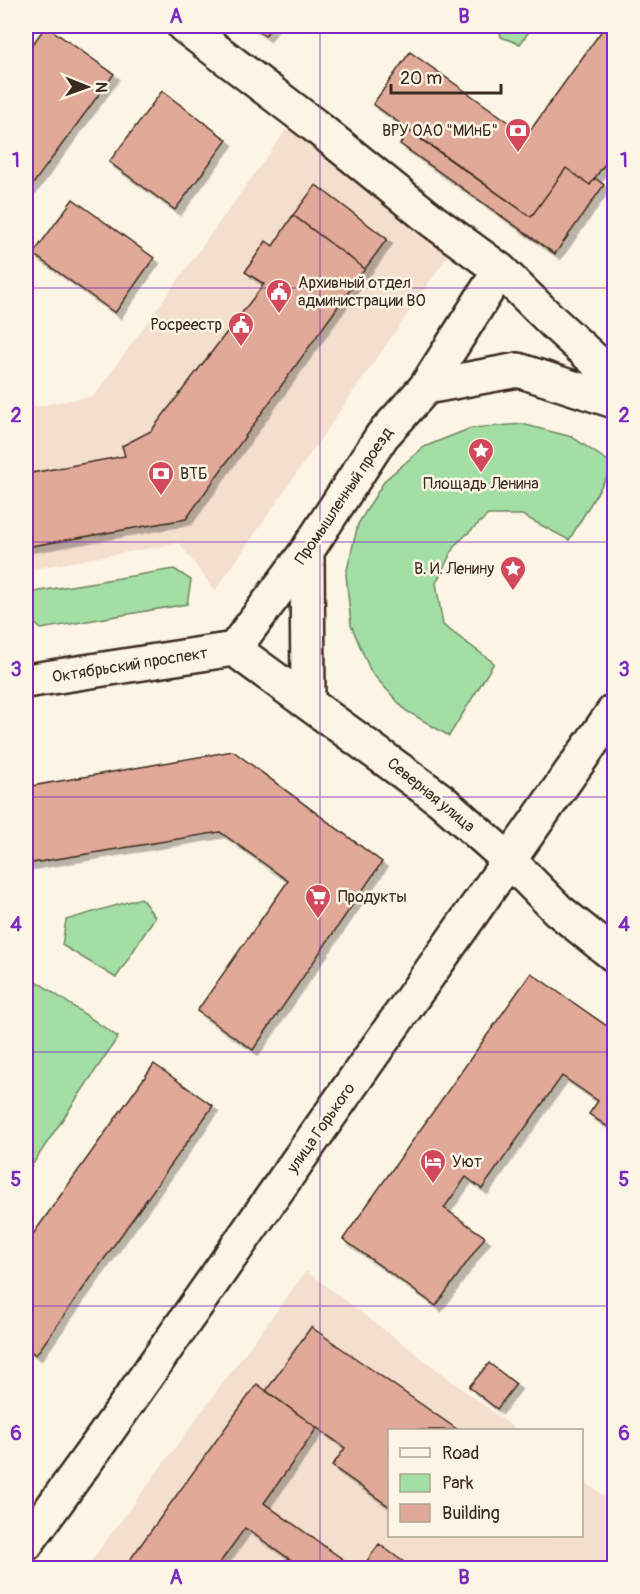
<svg xmlns="http://www.w3.org/2000/svg" width="640" height="1594" viewBox="0 0 640 1594" font-family="Pangolin,sans-serif">
  <style>
    .built { fill: #f4dece }
    .green { fill: #a3dea4; stroke: #6f8461; stroke-width: 1.5 }
    .building { fill: #e1a998; stroke: #3b2a1e; stroke-width: 1.5; filter: url(#shadow) }
    .lines { fill: none; stroke-linecap: round; stroke-linejoin: round }
    .minor-casing { stroke: #3b2a1e; stroke-width: 38 }
    .secondary-casing { stroke: #3b2a1e; stroke-width: 38 }
    .primary-casing { stroke: #3b2a1e; stroke-width: 38 }
    .minor { stroke: #fcf5e5; stroke-width: 33 }
    .secondary { stroke: #fcf5e5; stroke-width: 33 }
    .primary { stroke: #fcf5e5; stroke-width: 33 }
    .grid { fill: none; stroke: #7b2cbf; stroke-width: 1.5; stroke-opacity: 0.55 }
    .labels { text-anchor: middle; dominant-baseline: central; stroke-width: 5; stroke-linejoin: round; paint-order: stroke }
    .poi-label { font-size: 16px; fill: #3b2a1e; stroke: #fcf5e5; text-anchor: start }
    .street-label { font-size: 16px; fill: #3b2a1e; stroke: #fcf5e5 }
    .neatline { fill: none; stroke: #7b2cbf; stroke-width: 2 }
    .grid-label { font-size: 20px; text-anchor: middle; font-weight: bold; fill: #7b2cbf }
  </style>
  <defs>
    <filter id="shadow"><feDropShadow dx="5.5" dy="5.5" stdDeviation="0" flood-color="#0004"/></filter>
  </defs>
  <rect width="100%" height="100%" fill="#fcf5e5"/>
  <filter id="ink" filterUnits="userSpaceOnUse"><feTurbulence type="fractalNoise" baseFrequency=".0167" numOctaves="2"/><feDisplacementMap in="SourceGraphic" scale="12" xChannelSelector="R" yChannelSelector="G"/><feConvolveMatrix kernelMatrix="1 2 1 2 8 2 1 2 1" color-interpolation-filters="sRGB"/></filter>
  <g filter="url(#ink)">
    <!-- built -->
    <path class="built" d="M303 107 465 231 215 591 179 543 26 570V408L94 396Z
      M306 1271 517 1430H390V1536H582V1479L614 1504V1568H86Z"/>
    <!-- green -->
    <path class="green" d="M499 26H533L520 44 501 37Z
      M522 424 572 437 614 465 569 540 522 515H488L455 545 436 583 443 625 494 663 449 736 405 710 371 672 351 625 346 574 358 524 385 480 424 447 471 428Z
      M174 569 191 580 187 604 41 629 26 616V598L28 593Z
      M141 898 155 917 116 978 62 945 66 920Z
      M26 974 118 1037 26 1174Z"/>
    <!-- building -->
    <path class="building" d="M46 26 114 74 30 188 26 185V65L28 62 26 60V53Z
      M251 26H272L265 36Z
      M605 26H614V151L590 185 566 168 531 217 373 104 410 52 527 135Z
      M162 91 227 140 175 210 109 162Z
      M409 131 531 217 566 168 590 185 595 178 604 185 555 254 400 144Z
      M316 185 387 239 365 269 293 215Z
      M73 199 154 258 115 313 33 254Z
      M293 215 365 269 186 519 26 547V474L125 456 122 446 151 431 264 284 245 272 266 241 273 246Z
      M233 751 382 862 253 1050 197 1011 288 881 220 832 26 864V787Z
      M531 973 614 1031V1131L589 1114 598 1101 562 1076 482 1189 466 1177 444 1208 485 1237 436 1306 343 1239Z
      M154 1064 213 1106 36 1355 26 1348V1244Z
      M311 1327 458 1430H390V1507L332 1466 345 1448 266 1391Z
      M489 1363 516 1384 497 1409 469 1387Z
      M257 1384 317 1428 264 1503 355 1568H296L298 1565 245 1528 216 1568H124Z
      M379 1544 412 1568H362Z"/>
    <g class="lines">
      <defs>
        <path id="minor" d="M184 26 314 125 433 221 500 270 554 323 614 378
          M426 387 500 270
          M510 861 558 910 614 955"/>
        <path id="secondary" d="M307 551 308 702
          M234 649 307 551 382 436 426 387 518 370 614 401
          M234 649 441 800 510 861
          M26 681 234 649"/>
        <path id="primary" d="M26 1544 102 1439 614 711"/>
      </defs>
      <!-- minor casing -->
      <use href="#minor" class="minor-casing"/>
      <!-- secondary casing -->
      <use href="#secondary" class="secondary-casing"/>
      <!-- primary casing -->
      <use href="#primary" class="primary-casing"/>
      <!-- minor -->
      <use href="#minor" class="minor"/>
      <!-- secondary -->
      <use href="#secondary" class="secondary"/>
      <!-- primary -->
      <use href="#primary" class="primary"/>
    </g>
  </g>
  <!-- grid -->
  <path class="grid" d="M320 26V1568M26 288H614M26 542H614M26 797H614M26 1052H614M26 1306H614"/>
  <!-- icons -->
  <defs>
    <symbol id="bank-pin" viewBox="-11 -11 22 30"><path d="M0 17L-7.5 6A9.5 9.5 0 1 1 7.5 6Z" fill="#d1495b" stroke="#fcf5e5"/><path d="M-6-4H6V4H-6ZM0-2.3a2.3 2.3 0 1 0 0 4.6a2.3 2.3 0 1 0 0-4.6Z" fill="#fff"/></symbol>
    <symbol id="civic-pin" viewBox="-11 -11 22 30"><path d="M0 17L-7.5 6A9.5 9.5 0 1 1 7.5 6Z" fill="#d1495b" stroke="#fcf5e5"/><path d="M-.6-6.5H3V-4.5H.6V-3L4-1V1h2V6H-6V1h2V-1L-.6-3ZM-1.2 2.5V6h2.4V2.5Z" fill="#fff"/></symbol>
    <symbol id="sight-pin" viewBox="-11 -11 22 30"><path d="M0 17L-7.5 6A9.5 9.5 0 1 1 7.5 6Z" fill="#d1495b" stroke="#fcf5e5"/><path d="M0-6L1.8-2.2L6-1.7L2.9 1.2L3.7 5.4L0 3.3L-3.7 5.4L-2.9 1.2L-6-1.7L-1.8-2.2Z" fill="#fff"/></symbol>
    <symbol id="supermarket-pin" viewBox="-11 -11 22 30"><path d="M0 17L-7.5 6A9.5 9.5 0 1 1 7.5 6Z" fill="#d1495b" stroke="#fcf5e5"/><path d="M-6-5.5h2.5l.6 2H6L4.5 2H-2.5L-4.4-4H-6ZM-1.5 3.2a1.3 1.3 0 1 0 .1 0ZM3 3.2a1.3 1.3 0 1 0 .1 0Z" fill="#fff"/></symbol>
    <symbol id="hotel-pin" viewBox="-11 -11 22 30"><path d="M0 17L-7.5 6A9.5 9.5 0 1 1 7.5 6Z" fill="#d1495b" stroke="#fcf5e5"/><path d="M-6-4.5h1.5V1H6V5H4.5V3h-9V5H-6ZM-4 0a1.8 1.8 0 1 1 3.6 0ZM.5 0V-2.5h3Q6-2.5 6 0Z" fill="#fff"/></symbol>
  </defs>
  <g fill-rule="evenodd">
    <use href="#bank-pin" x="503" y="116" width="30" height="40"/>
    <use href="#civic-pin" x="264" y="277" width="30" height="40"/>
    <use href="#civic-pin" x="226" y="310" width="30" height="40"/>
    <use href="#sight-pin" x="466" y="436" width="30" height="40"/>
    <use href="#bank-pin" x="146" y="459" width="30" height="40"/>
    <use href="#sight-pin" x="498" y="554" width="30" height="40"/>
    <use href="#supermarket-pin" x="303" y="882" width="30" height="40"/>
    <use href="#hotel-pin" x="418" y="1147" width="30" height="40"/>
  </g>
  <g class="labels">
    <!-- poi labels -->
    <g class="poi-label">
      <text x="498" y="131" text-anchor="end">ВРУ ОАО "МИнБ"</text>
      <text x="298" y="283">Архивный отдел<tspan x="298" dy="18">администрации ВО</tspan></text>
      <text x="222" y="325" text-anchor="end">Росреестр</text>
      <text x="180" y="474">ВТБ</text>
      <text x="481" y="484" text-anchor="middle">Площадь Ленина</text>
      <text x="494" y="569" text-anchor="end">В. И. Ленину</text>
      <text x="338" y="897">Продукты</text>
      <text x="452" y="1162">Уют</text>
    </g>
    <!-- street labels -->
    <g class="street-label">
      <text transform="translate(344 496) rotate(-56)">Промышленный проезд</text>
      <text transform="translate(130 665) rotate(-9)">Октябрьский проспект</text>
      <text transform="translate(431 795) rotate(39)">Северная улица</text>
      <text transform="translate(321 1128) rotate(-55)">улица Горького</text>
    </g>
  </g>
  <!-- margin -->
  <rect width="640" height="1594" fill="none" stroke="#fcf5e5" stroke-width="66"/>
  <!-- legend -->
  <rect x="388" y="1429" width="195" height="108" fill="#fcf5e5" stroke="#afa495" stroke-width="1.5"/>
  <rect x="400" y="1448" width="30" height="9" fill="#fcf5e5" stroke="#afa495" stroke-width="1.5"/>
  <text x="442" y="1459" font-size="18" fill="#3b2a1e">Road</text>
  <rect x="400" y="1474" width="30" height="18" fill="#a3dea4" stroke="#afa495" stroke-width="1.5"/>
  <text x="442" y="1489" font-size="18" fill="#3b2a1e">Park</text>
  <rect x="400" y="1504" width="30" height="18" fill="#e1a998" stroke="#afa495" stroke-width="1.5"/>
  <text x="442" y="1519" font-size="18" fill="#3b2a1e">Building</text>
  <!-- north arrow -->
  <g transform="translate(87 87) rotate(91)" stroke="#fcf5e5" stroke-width="4.5" paint-order="stroke">
  <path d="M0-4.5L10 22L0 15L-10 22Z" fill="#3b2a1e"/>
  <text y="-9" font-size="16" font-weight="bold" text-anchor="middle" fill="#3b2a1e">N</text>
  </g>
  <!-- scale -->
  <path d="M391 84v9h110v-9" fill="none" stroke="#3b2a1e" stroke-width="3"/>
  <text x="400" y="84" font-size="18" fill="#3b2a1e" stroke="#fcf5e5" stroke-width="4.5" paint-order="stroke">20 m</text>
  <rect x="33" y="33" width="574" height="1528" class="neatline"/>
  <g class="grid-label">
    <text x="176" y="23">A</text>
    <text x="464" y="23">B</text>
    <text x="16" y="167">1</text>
    <text x="624" y="167">1</text>
    <text x="16" y="422">2</text>
    <text x="624" y="422">2</text>
    <text x="16" y="676">3</text>
    <text x="624" y="676">3</text>
    <text x="16" y="931">4</text>
    <text x="624" y="931">4</text>
    <text x="16" y="1186">5</text>
    <text x="624" y="1186">5</text>
    <text x="16" y="1440">6</text>
    <text x="624" y="1440">6</text>
    <text x="176" y="1584">A</text>
    <text x="464" y="1584">B</text>
  </g>
</svg>
